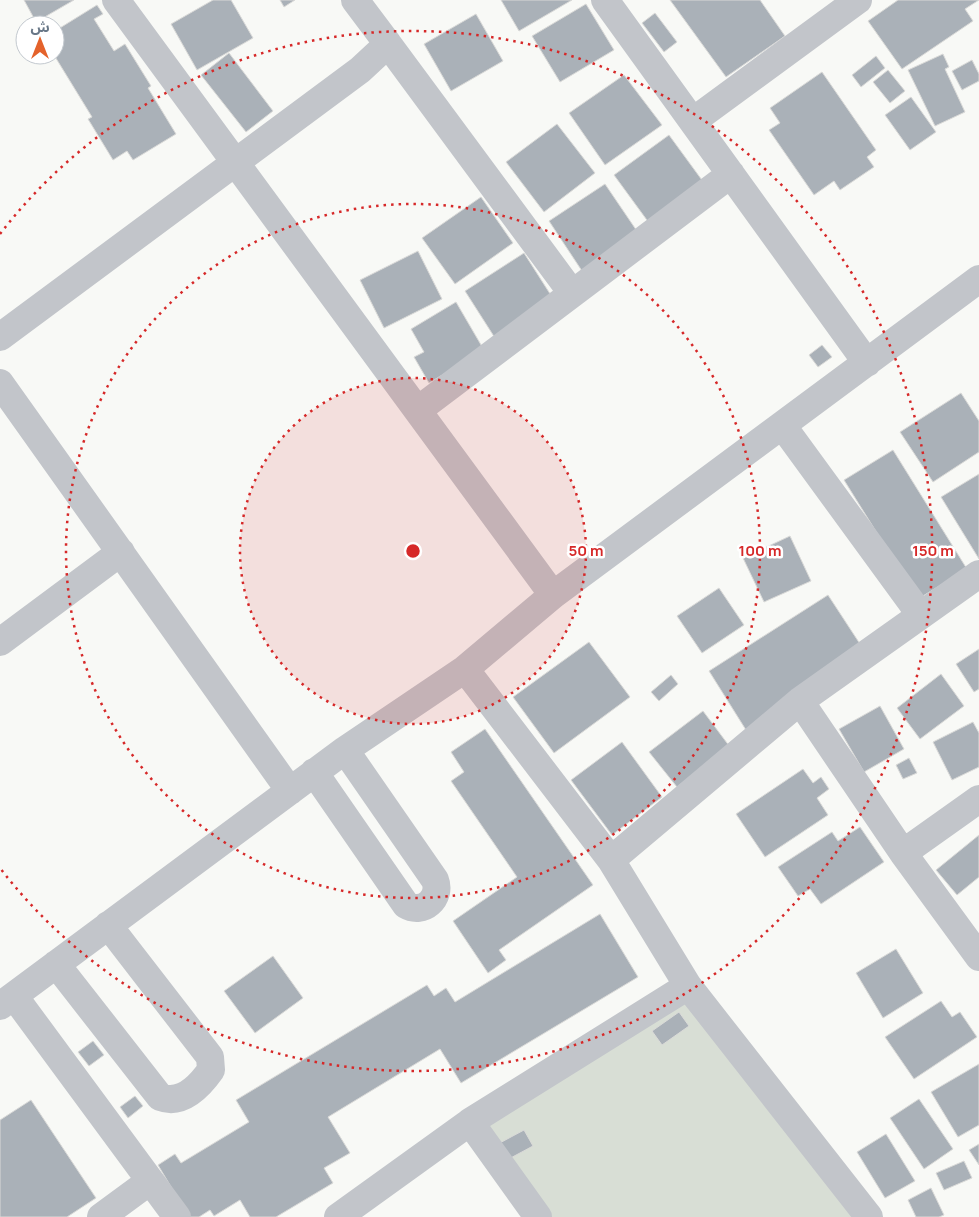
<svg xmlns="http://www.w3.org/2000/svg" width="979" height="1217" viewBox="0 0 979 1217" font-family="Manrope,'Noto Sans Arabic',sans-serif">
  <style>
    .green { fill: #d8ded5 }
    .building { fill: #aab1b8; stroke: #dadad8 }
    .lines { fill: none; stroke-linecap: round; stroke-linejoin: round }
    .minor { stroke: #c2c5ca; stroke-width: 28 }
    .ring { fill: none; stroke: #d62828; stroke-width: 2.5; stroke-dasharray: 2.5 5 }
    .centre { fill: #d62828; stroke: #fff; stroke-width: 2.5 }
    .ring-label { font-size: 15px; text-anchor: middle; font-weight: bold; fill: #d62828; stroke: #fff; stroke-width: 5; stroke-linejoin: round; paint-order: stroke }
  </style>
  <rect width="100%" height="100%" fill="#f8f9f6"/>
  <!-- green -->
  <path class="green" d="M688 986 869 1217H540L473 1120Z"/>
  <!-- building -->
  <path class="building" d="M24 0H74L36 22Z
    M213 0H231L253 38 197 70 171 24Z
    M280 0H295L284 7Z
    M501 0H572L519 31Z
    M670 0H760L785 36 726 77Z
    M898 0H979L965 9 973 21 902 69 868 21Z
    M586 4 614 50 560 82 532 36Z
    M97 5 103 14 94 19 114 51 125 44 151 86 148 88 176 134 133 160 127 151 113 160 88 119 92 117 54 55 55 31Z
    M655 13 677 42 664 52 642 23Z
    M476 14 503 61 451 91 424 44Z
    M229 53 273 111 246 132 201 75Z
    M943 54 949 67 945 69 965 112 935 126 908 70Z
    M876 56 885 68 861 87 852 75Z
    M972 60 979 74V81L962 90 952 71Z
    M888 70 905 91 890 103 873 82Z
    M822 72 876 150 867 157 874 167 840 190 834 181 814 195 769 130 780 123 770 108Z
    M624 75 662 125 605 165 569 113Z
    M911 97 936 132 910 150 885 115Z
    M557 124 595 173 544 212 506 162Z
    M669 135 707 187 652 227 614 175Z
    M605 184 641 237 584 274 549 221Z
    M481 197 513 243 455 284 422 238Z
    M418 251 442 299 384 328 360 280Z
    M524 253 554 300 495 338 465 291Z
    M456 302 484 350 429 383 414 357 424 352 411 329Z
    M822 345 832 357 818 367 809 355Z
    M961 393 979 421V452L933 482 900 432Z
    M893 450 967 569 918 599 844 480Z
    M979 474V559L941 497Z
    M790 536 811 581 764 602 743 558Z
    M719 588 744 625 702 653 677 616Z
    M828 595 862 647 746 730 709 671Z
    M589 642 630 697 554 753 513 697Z
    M979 649V689L974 692 956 664Z
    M941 674 964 706 920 739 897 708Z
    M671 675 678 684 659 701 651 692Z
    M880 706 904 749 864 772 839 729Z
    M703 711 730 747 677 787 649 752Z
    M973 722 979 733V767L952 780 933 742Z
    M485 729 593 885 499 950 506 960 488 973 453 921 517 877 451 781 464 772 451 752Z
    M622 742 662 797 612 835 571 780Z
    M909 758 917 773 903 779 896 765Z
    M803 769 813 783 821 777 829 789 817 798 828 815 765 857 736 814Z
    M860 827 884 862 821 904 810 889 798 896 778 867 832 832 838 841Z
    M979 835V877L957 895 936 870Z
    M600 914 638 977 461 1083 440 1049 328 1117 350 1153 324 1168 333 1183 276 1217H250L240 1200 214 1216 210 1210 199 1217H189L158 1165 175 1154 181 1163 249 1122 236 1100 427 985 434 996 446 988 455 1002Z
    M896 949 923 993 883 1018 856 973Z
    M273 956 303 998 255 1033 224 991Z
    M941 1001 952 1017 960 1012 977 1037 914 1079 885 1037Z
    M679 1012 689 1026 662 1045 652 1031Z
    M93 1041 104 1055 89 1066 78 1052Z
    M979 1064V1125L958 1137 931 1092Z
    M135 1096 143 1106 128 1118 120 1107Z
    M919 1099 953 1149 924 1169 890 1118Z
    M31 1100 96 1198 67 1217H0V1120Z
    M524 1130 533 1146 505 1161 496 1145Z
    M886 1134 915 1181 885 1198 857 1152Z
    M979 1144V1165L969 1150Z
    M964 1161 972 1178 944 1190 936 1173Z
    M931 1188 944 1215 939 1217H916L908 1200Z"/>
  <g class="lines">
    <!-- minor -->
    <path class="minor" d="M116 0 553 595
      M605 0 867 363
      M388 44 572 293
      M693 121 858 0
      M0 337 360 70 388 44 355 0
      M0 383 290 791
      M418 410 731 174
      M782 425 920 614
      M0 642 121 552
      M465 669 611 860 688 986 869 1217
      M800 701 903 853 979 957
      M314 772 406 905C423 915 442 898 435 880L345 750
      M903 853 979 799
      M611 860 800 701 979 574
      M56 964 160 1097C181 1105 199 1087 211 1070L210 1057 108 925
      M14 996 177 1217
      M0 1006 345 750 465 669 553 595 979 279
      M470 1122 538 1217
      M101 1217 150 1181
      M338 1217 470 1122 688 986"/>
  </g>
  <!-- distance rings -->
  <circle cx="413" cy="551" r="173" fill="#d62828" fill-opacity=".12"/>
  <g class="ring">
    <circle cx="413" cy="551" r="173"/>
    <circle cx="413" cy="551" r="347"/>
    <path d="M0 234A520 520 0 1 1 0 868"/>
  </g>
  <circle cx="413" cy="551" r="8" class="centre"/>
  <g class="ring-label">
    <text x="586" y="556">50 m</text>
    <text x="760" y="556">100 m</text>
    <text x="933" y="556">150 m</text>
  </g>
  <!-- north arrow -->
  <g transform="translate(40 40)"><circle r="24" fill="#ffffff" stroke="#c3c9cf"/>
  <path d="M0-4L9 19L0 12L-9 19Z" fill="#e4622b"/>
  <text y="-8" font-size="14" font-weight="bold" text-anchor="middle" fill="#687787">ش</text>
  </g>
</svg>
